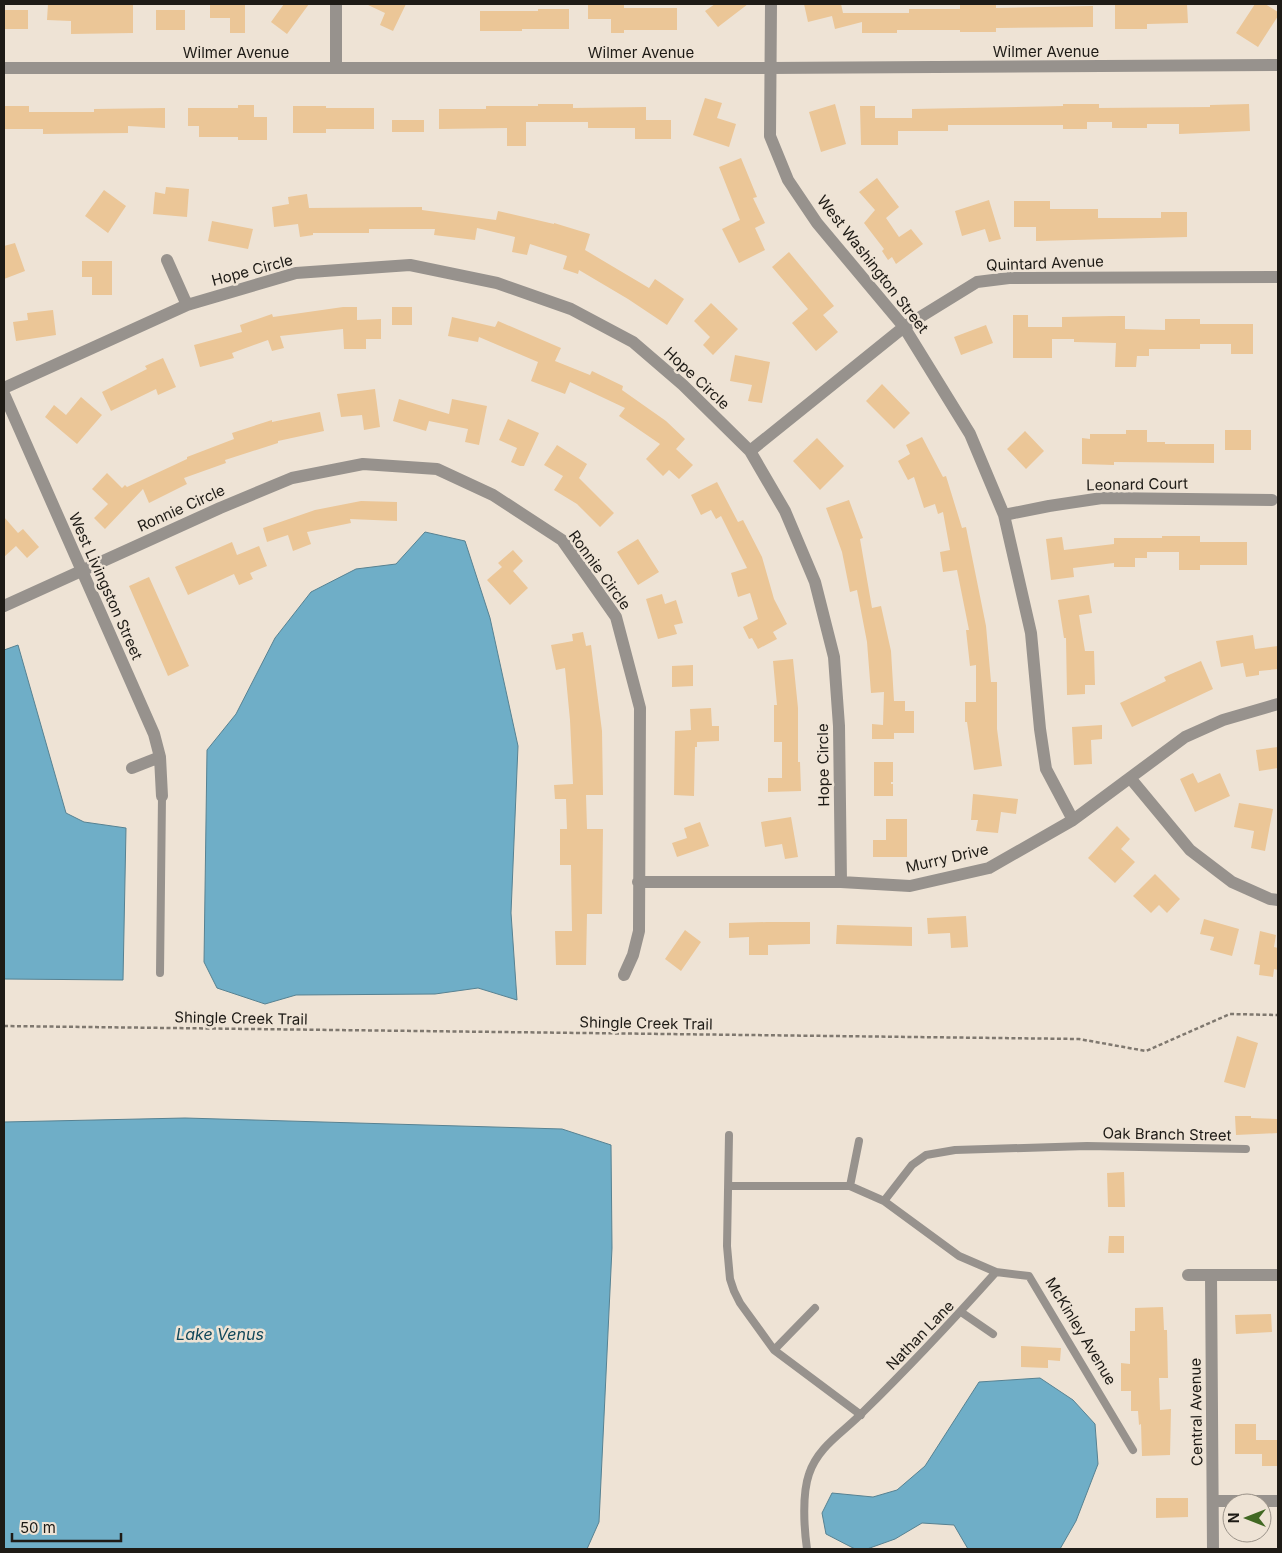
<svg xmlns="http://www.w3.org/2000/svg" width="1282" height="1553" viewBox="0 0 1282 1553" font-family="Inter,sans-serif">
  <style>
    .water { fill: #6faec7; stroke: #578292 }
    .building { fill: #ebc697 }
    .lines { fill: none; stroke-linecap: round; stroke-linejoin: round }
    .path { stroke: #7f786f; stroke-width: 2.5; stroke-dasharray: 4 2.5; stroke-linecap: butt }
    .lane { stroke: #97928d; stroke-width: 8 }
    .street { stroke: #97928d; stroke-width: 12 }
    .labels { text-anchor: middle; dominant-baseline: central; stroke-width: 5; stroke-linejoin: round; paint-order: stroke }
    .street-label { font-size: 15px; fill: #1e1b16; stroke: #eee3d5 }
    .water-label { font-size: 16px; font-style: italic; fill: #104759; stroke: #eee3d5 }
  </style>
  <rect width="100%" height="100%" fill="#eee3d5"/>
  <!-- water -->
  <path class="water" d="M425 532 465 541 490 618 518 746 511 913 517 1000 478 988 435 994 296 995 265 1004 217 988 204 962 207 750 236 714 275 638 311 592 356 569 396 564Z
    M18 645 66 813 84 822 126 828 123 980 4 979V650Z
    M185 1118 562 1129 611 1145 612 1248 599 1522 587 1549H4V1122Z
    M1040 1378 1073 1400 1095 1424 1098 1464 1076 1521 1060 1549H968L954 1525 922 1523 895 1539 867 1549H855L826 1534 822 1513 832 1493 873 1497 897 1490 925 1466 979 1382Z"/>
  <!-- building -->
  <path class="building" d="M48 4 133 5V33L71 34V21L47 20Z
    M210 4H245V33H230V18H210Z
    M284 4H309L287 34 271 22Z
    M366 4H406L393 31 380 25 385 13Z
    M588 4H624V8H677V30H624V33H611V19H588Z
    M715 4H748L718 27 705 11Z
    M804 4H841L843 13H909V9H960V4H996V8L1093 6V27L996 28V32H960V30H897V33H862V22L835 29 832 16 808 22Z
    M1187 4 1188 23 1147 24V29H1115V5Z
    M1255 4H1265L1278 12V16L1258 47 1236 33Z
    M538 9H569V29H522V31H480V11H538Z
    M4 10H28V29H4Z
    M156 10H185V30H156Z
    M705 98 722 103 717 118 736 124 729 147 693 135Z
    M538 104H573V108L646 107V120H671V139H635V128H588V122H526V146H507V128L439 129V109H486V106H538Z
    M835 104 846 144 821 152 809 112Z
    M1063 104H1099V108L1210 107V105L1249 104 1250 131 1179 134V124H1147V128H1112V122H1087V129H1063V125H948V131H898V145H861L860 106H875V118H912V109L1063 106Z
    M238 105H254V117H267V140H238V137H199V126H188V108H238Z
    M4 106H29V112H94V109L165 108V128L128 126V133L43 134V129H4Z
    M293 106H326V108H374V129H326V133H293Z
    M392 120H424V132H392Z
    M741 158 757 197 753 198 765 223 755 228 765 250 739 263 722 229 740 220 719 167Z
    M877 178 899 207 886 218 899 237 911 229 923 244 896 264 892 257 888 260 882 251 884 249 864 223 875 210 859 192Z
    M166 187 189 189 187 217 153 214 155 192 165 194Z
    M104 190 126 206 108 233 85 216Z
    M307 194 309 208 422 207V210L496 220 498 211 554 224V223L590 234 585 250 649 288 655 279 684 299 667 325 628 299 579 270 578 274 563 269 567 256 530 244 527 255 512 252 515 237 477 228 475 240 434 235 435 229H369V233H313V235L300 237 298 224 274 227 272 207 289 204 288 197Z
    M989 200 1001 239 989 242 985 229 962 236 955 211Z
    M1014 201H1050V209H1098V218H1161V212H1187V237L1036 241V227H1014Z
    M212 221 253 229 248 249 208 241Z
    M15 243 25 271 4 279V246Z
    M789 252 834 306 823 315 838 332 816 351 792 323 808 309 772 267Z
    M82 261H112V295H92V277H82Z
    M711 303 738 329 713 355 703 345 710 337 694 321Z
    M343 307H357V320L381 319V339H366V349H344L343 329 280 336 284 348 272 351 268 340 232 353 234 358 200 367 194 345 242 332 240 325 272 314 273 317Z
    M392 307H412V325H392Z
    M53 310 56 335 16 341 13 322 28 320 27 313Z
    M1013 315H1028V327H1062V317L1112 316H1125V329L1165 330V319H1200V324H1253V354H1231V344H1200V349H1149V356H1137L1136 367H1115L1116 343 1074 342V339H1052V358H1013Z
    M452 317 495 327 498 321 561 348 555 361 590 375 592 371 623 386 622 390 666 421 685 439 676 449 693 465 679 479 669 470 663 476 646 459 660 444 619 416 625 408 570 382 565 394 531 381 538 362 479 337 478 342 448 336Z
    M986 325 993 343 961 355 954 337Z
    M735 355 770 362 762 403 748 401 752 385 730 381Z
    M163 358 176 387 158 395 156 389 111 411 102 392 147 369 145 366Z
    M882 384 910 413 894 429 866 401Z
    M375 389 380 427 364 430 362 415 341 417 337 394Z
    M81 397 102 415 77 444 45 417 54 405 66 415Z
    M399 399 449 414 452 399 487 406 479 445 465 442 468 429 429 421 426 431 393 421Z
    M320 412 324 431 278 441V443L225 460 226 463 184 478 187 484 149 503 143 489 105 529 94 518 108 504 92 489 107 473 122 488 125 485 127 487 187 459V457L234 439 232 433 272 420V422Z
    M508 419 539 433 524 466H520L511 462 517 448 499 440Z
    M1126 430H1147V442H1165V444H1214V463L1114 462V465L1082 464V438L1090 439V434H1126Z
    M1225 430H1251V450H1225Z
    M1025 431 1044 451 1026 469 1007 449Z
    M922 437 943 477 946 476 962 528 966 527 986 626 991 682H997V729L1002 766 974 770 967 722H965V702H976V665L970 666 966 630H969L957 570 943 572 940 552 950 550 943 512 938 514 935 504 924 508 914 477 908 480 898 461 910 454 906 445Z
    M817 438 844 466 820 490 793 461Z
    M557 445 587 464 579 478 614 513 600 527 577 504 554 490 563 476 544 465Z
    M717 482 738 522 743 520 762 557 774 599 787 624 773 632 777 639 758 649 752 638 749 639 743 627 758 619 750 593 738 597 731 573 747 568 721 516 716 519 711 510 701 515 691 495Z
    M849 500 863 538 860 539 872 608 881 606 891 651 894 701H905V711H914V733H894V739H872V724L883 725 884 692 871 693 867 642 857 590 850 592 842 552 826 508Z
    M361 501 397 502V521L350 519 351 523 307 532 311 544 293 551 288 535 267 542 263 528 315 510Z
    M4 517 18 533 23 529 39 547 27 558 16 546 4 557Z
    M1162 536H1200V542H1247V565H1200V570H1179V552H1147V558H1135V567H1114V563L1073 568 1074 577 1051 580 1046 539 1062 537 1064 550 1114 544V538H1162Z
    M638 539 659 572 638 585 617 552Z
    M232 542 237 555 259 546 267 566 250 573 253 579 239 585 234 574 188 595 175 567Z
    M513 550 523 561 513 571 528 588 510 605 487 580 502 567 498 563Z
    M149 577 189 666 168 676 129 586Z
    M662 594 665 604 676 600 683 623 674 625 677 634 658 639 646 599Z
    M1089 595 1092 613 1079 615 1085 651H1094L1095 685H1085V694L1067 695 1066 638H1064L1058 600Z
    M583 632 586 646 591 645 602 731 603 795H586L587 829H603L602 914H587L586 965H556L555 931H572L571 865H560V829H567L566 799H555L554 785 573 784 570 720 565 668 556 670 551 645 573 641 572 634Z
    M1253 635 1255 649 1278 646V669L1259 671V675L1246 677 1243 663 1221 667 1216 641Z
    M793 659 798 708V762H800L801 791 768 792V778H782V742H774V705H777L773 661Z
    M1201 661 1213 689 1132 727 1120 703 1166 681 1164 677Z
    M693 665V686L672 687V666Z
    M711 708 712 726H719V741L697 742V747H695L694 796 674 795 675 731 691 730 690 709Z
    M1102 725V739L1091 740 1092 764 1074 765 1072 727Z
    M1278 747V768L1259 771 1256 750Z
    M874 762H893V782H891V784H893V796H874Z
    M1193 773 1198 783 1220 773 1230 796 1195 812 1180 779Z
    M973 794 1018 799 1016 814 1001 812 998 833 976 831 978 820H971Z
    M1239 803 1273 809 1265 851 1251 848 1254 831 1234 827Z
    M791 817 798 857 785 859 782 844 765 847 761 822Z
    M886 819H907V857H873V840H886Z
    M700 822 709 846 677 857 672 843 687 838 684 828Z
    M1117 826 1130 839 1121 849 1135 862 1115 883 1088 858Z
    M1155 874 1180 899 1167 913 1159 905 1151 913 1133 896Z
    M966 916 968 947 951 948 950 933 928 934 927 918Z
    M1204 919 1239 929 1232 956 1210 950 1214 937 1200 934Z
    M767 922H810V944L768 945V955H749V937L729 938V923Z
    M837 925 912 927V946L836 944Z
    M685 930 701 942 681 971 665 959Z
    M1260 931 1276 935 1274 947 1278 948V970L1274 969 1273 977 1259 975 1260 965 1254 964Z
    M1237 1036 1258 1043 1245 1088 1224 1082Z
    M1235 1116H1251V1118L1278 1119V1133L1236 1135Z
    M1124 1172 1125 1207H1108L1107 1173Z
    M1109 1236H1124V1253H1108Z
    M1163 1307 1164 1330H1167L1168 1378H1159L1160 1410 1171 1409 1170 1455 1142 1456 1141 1424 1139 1425 1138 1411H1131V1391H1121V1363L1130 1364V1331H1135V1308Z
    M1271 1314 1272 1332 1236 1334 1235 1315Z
    M1021 1346 1061 1348 1060 1361 1048 1360V1368L1021 1367Z
    M1235 1424H1256V1440H1278V1466H1262V1454H1235Z
    M1156 1498H1188V1517L1156 1518Z"/>
  <g class="lines">
    <!-- path -->
    <path class="path" d="M4 1026 1079 1039 1146 1051 1230 1014 1278 1015"/>
    <!-- lane -->
    <path class="lane" d="M160 973 162 796
      M729 1135 727 1246 730 1279 734 1291 740 1303 774 1350 861 1415
      M729 1186H850L884 1201 959 1256 996 1272 1029 1276 1133 1450
      M850 1186 859 1141
      M884 1201 912 1165 926 1155 955 1150 1087 1146 1246 1149
      M961 1312 993 1334
      M774 1350 815 1308
      M807 1549C804 1528 802 1494 809 1474 818 1446 844 1432 863 1412 909 1367 953 1320 996 1272"/>
    <!-- street -->
    <path class="street" d="M336 4V68
      M771 4 770 136 788 180 817 223 904 327 970 434 1004 515 1031 633 1040 729 1046 769 1073 820
      M4 68H770L1278 65
      M167 260 187 305
      M4 388 187 305 296 273 410 265 497 283 571 309 633 342 683 385 750 451 785 511 815 582 834 657 839 726 841 882
      M4 394 154 734 160 757 162 796
      M750 451 904 327 977 282 1009 278 1278 277
      M1004 515 1049 506 1102 498 1272 500
      M4 606 220 508 292 478 363 464 437 469 493 495 562 540 616 617 640 708 639 931 633 955 624 975
      M132 768 160 757
      M1131 779 1190 850 1232 882 1270 899 1278 900
      M638 882H841L910 886 989 868 1073 820 1185 737 1223 720 1278 704
      M1188 1275H1278
      M1211 1275 1213 1549
      M1213 1501H1278"/>
  </g>
  <g class="labels">
    <!-- street labels -->
    <g class="street-label">
      <text x="1046" y="51">Wilmer Avenue</text>
      <text x="236" y="52">Wilmer Avenue</text>
      <text x="641" y="52">Wilmer Avenue</text>
      <text transform="translate(1045 263) rotate(-2)">Quintard Avenue</text>
      <text transform="translate(873 264) rotate(52)">West Washington Street</text>
      <text transform="translate(252 270) rotate(-15)">Hope Circle</text>
      <text transform="translate(697 378) rotate(43)">Hope Circle</text>
      <text transform="translate(1137 484) rotate(-1)">Leonard Court</text>
      <text transform="translate(181 508) rotate(-24)">Ronnie Circle</text>
      <text transform="translate(600 570) rotate(54)">Ronnie Circle</text>
      <text transform="translate(106 586) rotate(66)">West Livingston Street</text>
      <text transform="translate(823 765) rotate(-91)">Hope Circle</text>
      <text transform="translate(947 858) rotate(-13)">Murry Drive</text>
      <text transform="translate(241 1018) rotate(1)">Shingle Creek Trail</text>
      <text transform="translate(646 1023) rotate(1)">Shingle Creek Trail</text>
      <text transform="translate(1167 1134) rotate(1)">Oak Branch Street</text>
      <text transform="translate(1081 1331) rotate(59)">McKinley Avenue</text>
      <text transform="translate(920 1335) rotate(-46)">Nathan Lane</text>
      <text transform="translate(1196 1412) rotate(-91)">Central Avenue</text>
    </g>
    <!-- water labels -->
    <g class="water-label">
      <text x="220" y="1334">Lake Venus</text>
    </g>
  </g>
  <!-- border -->
  <rect width="1282" height="1553" fill="none" stroke="#1e1b16" stroke-width="10"/>
  <!-- north arrow -->
  <g transform="translate(1247 1518) rotate(270)"><circle r="24" fill="#eee3d5" stroke="#9b9389"/>
  <path d="M0-4L9 19L0 12L-9 19Z" fill="#416823"/>
  <text y="-8" font-size="14" font-weight="bold" text-anchor="middle" fill="#1e1b16">N</text>
  </g>
  <!-- scale -->
  <path d="M12 1533v8h109v-8" fill="none" stroke="#1e1b16" stroke-width="2.5"/>
  <text x="20" y="1533" font-size="15" fill="#1e1b16" stroke="#eee3d5" stroke-width="4" paint-order="stroke">50 m</text>
</svg>
